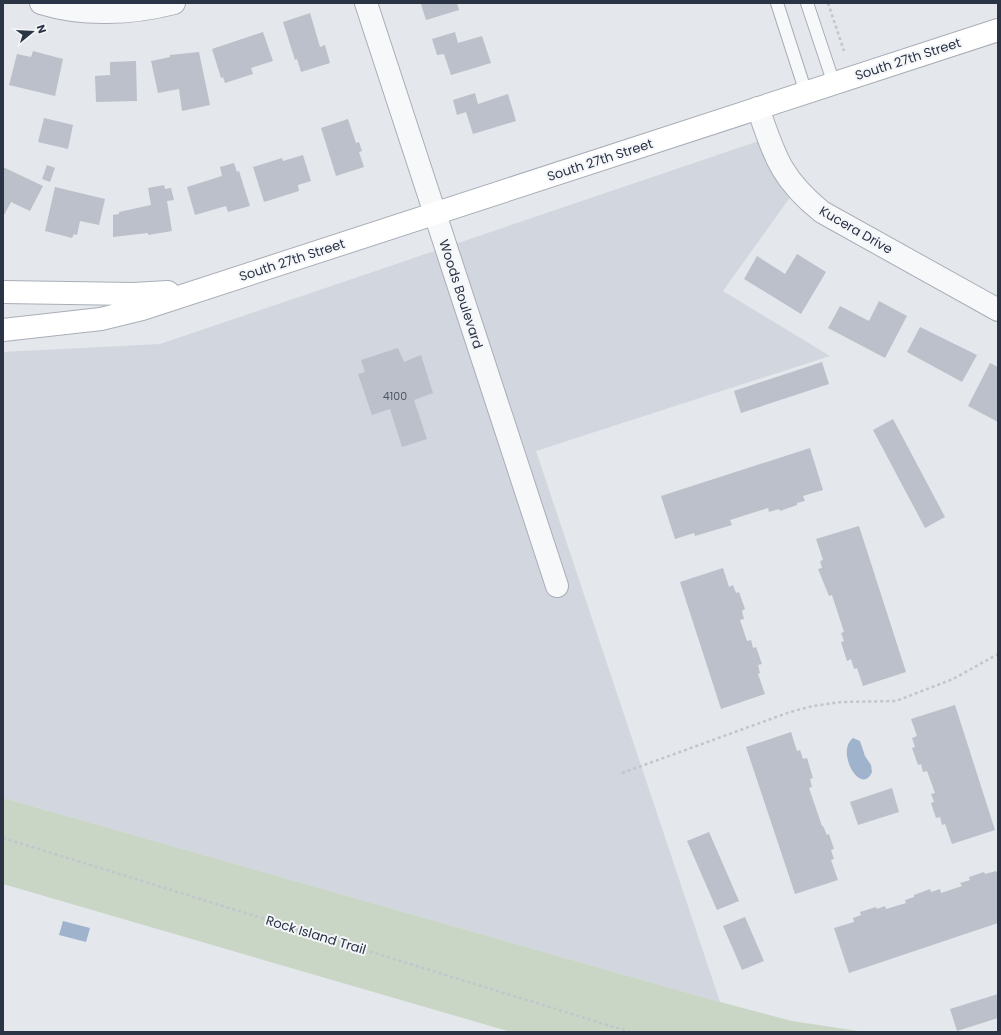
<svg xmlns="http://www.w3.org/2000/svg" width="1001" height="1035" viewBox="0 0 1001 1035" font-family="Poppins,sans-serif">
  <style>
    .built { fill: #d2d6de }
    .green { fill: #c9d6c5 }
    .water { fill: #9fb4cc }
    .building { fill: #bbc0ca }
    .lines { fill: none; stroke-linecap: round; stroke-linejoin: round }
    .lane-casing { stroke: #a9aeb7; stroke-width: 14 }
    .street-casing { stroke: #a9aeb7; stroke-width: 24 }
    .secondary-casing { stroke: #a9aeb7; stroke-width: 24 }
    .path { stroke: #c2c5cb; stroke-width: 2.5; stroke-dasharray: 3 3; stroke-linecap: butt }
    .lane { stroke: #f7f8fa; stroke-width: 12 }
    .street { stroke: #f7f8fa; stroke-width: 22 }
    .secondary { stroke: #fff; stroke-width: 22 }
    .labels { text-anchor: middle; dominant-baseline: central; stroke-width: 4; stroke-linejoin: round; paint-order: stroke }
    .number-label { font-size: 11px; fill: #4f5766 }
    .street-label { font-size: 13px; fill: #2b3445; stroke: #f4f6f9 }
  </style>
  <rect width="100%" height="100%" fill="#e4e7ec"/>
  <!-- built -->
  <path class="built" d="M768 138 796 189 723 291 830 356 536 451 720 1002 3 798V352L160 344Z"/>
  <!-- green -->
  <path class="green" d="M3 798 720 1002 792 1021 865 1032H511L3 884Z"/>
  <!-- water -->
  <path class="water" d="M853 738 860 741 865 756 871 765 872 772C861 797 835 752 853 738Z
    M63 921 90 928 86 942 59 935Z"/>
  <!-- building -->
  <path class="building" d="M424 3H457L459 10 426 20 421 4Z
    M310 13 320 47 325 45 330 63 301 72 297 59 295 60 283 22Z
    M263 32 273 61 251 68 253 74 225 83 223 77 221 78 212 49Z
    M455 32 458 43 482 36 491 63 451 75 444 54 437 55 432 39Z
    M33 51 63 59 55 96 9 85 17 54 31 57Z
    M199 52 210 105 182 111 179 89 158 93 151 61 170 57V55Z
    M136 61 137 101 96 102 95 76 110 75V62Z
    M475 93 478 104 508 94 516 121 473 134 466 112 457 115 453 100Z
    M44 118 73 125 68 149 38 142Z
    M348 119 356 143 359 142 362 151 359 152 364 167 336 176 321 128Z
    M303 155 311 181 298 185 299 191 264 202 253 167 282 158 283 161Z
    M234 163 237 172 239 171 250 206 228 212 226 206 195 215 187 187 222 176 220 167Z
    M47 165 55 168 50 182 42 179Z
    M3 167 43 186 30 211 11 202 3 217Z
    M164 185 165 189 171 188 174 200 167 201 172 231 148 235V233L113 237V215L119 214V212L151 205 148 188Z
    M55 187 105 199 99 225 80 221 77 235 74 234 72 238 45 231Z
    M797 254 826 272 801 314 744 279 757 256 785 274Z
    M879 301 907 316 885 358 828 328 840 306 869 321Z
    M920 327 977 355 962 382 907 352Z
    M398 348 404 362 421 355 433 393 414 400 427 439 402 447 390 409 372 415 358 374 365 372 361 360Z
    M822 362 829 384 741 413 734 391Z
    M990 363 998 367V422L968 406Z
    M893 419 945 517 925 528 873 430Z
    M810 448 823 490 803 496 805 501 797 503V505L780 511 779 509 769 512 768 508 730 520 732 525 695 536 694 533 675 539 661 496Z
    M859 526 906 672 863 686 857 668 854 669 851 659 847 661 841 642 844 641 841 633 844 632 832 595 829 596 818 569 822 568 820 561 823 560 816 539Z
    M723 568 729 587 733 585 736 593 739 592 745 609 742 611 744 619 740 620 747 641 751 640 753 648 756 647 762 664 758 665 760 673 758 674 765 694 721 709 680 582Z
    M955 705 995 830 952 844 945 824 942 825 940 817 936 818 931 803 934 802 931 794 935 793 927 771 923 772 921 764 918 765 912 748 915 747 912 738 917 736 911 719Z
    M791 732 797 751 800 750 803 759 807 758 813 778 810 779 812 787 809 788 822 826H823L827 835 829 834 834 849 831 850 834 859 831 860 838 880 795 894 746 747Z
    M892 788 899 812 858 825 850 802Z
    M709 832 739 901 717 910 687 841Z
    M996 871 998 874V923L849 973 834 928 854 922 853 918 861 915 860 912 876 907 877 909 885 906 886 909 906 903 905 900 914 897V895L930 889 931 892 940 889 941 893 962 886 960 883 970 880 969 877 984 872 985 874Z
    M745 917 764 961 742 970 723 926Z
    M998 994V1018L957 1031 950 1009Z"/>
  <g class="lines">
    <defs>
      <path id="lane" d="M777 3 806 93
        M807 3 834 84"/>
      <path id="street" d="M41 3C82 16 132 14 174 3
        M366 3 557 586
        M758 108C775 157 781 179 822 212L998 310"/>
      <path id="secondary" d="M3 292 133 294 168 292
        M3 330 101 319 142 309 998 30"/>
    </defs>
    <!-- lane casing -->
    <use href="#lane" class="lane-casing"/>
    <!-- street casing -->
    <use href="#street" class="street-casing"/>
    <!-- secondary casing -->
    <use href="#secondary" class="secondary-casing"/>
    <!-- path -->
    <path class="path" d="M828 3 844 51
      M622 773 790 712 813 706 841 702 896 701 953 679 998 654
      M3 838 630 1032"/>
    <!-- lane -->
    <use href="#lane" class="lane"/>
    <!-- street -->
    <use href="#street" class="street"/>
    <!-- secondary -->
    <use href="#secondary" class="secondary"/>
  </g>
  <g class="labels">
    <!-- number labels -->
    <g class="number-label">
      <text x="395" y="396">4100</text>
    </g>
    <!-- street labels -->
    <g class="street-label">
      <text transform="translate(908 59) rotate(-18)">South 27th Street</text>
      <text transform="translate(600 160) rotate(-18)">South 27th Street</text>
      <text transform="translate(856 230) rotate(30)">Kucera Drive</text>
      <text transform="translate(292 260) rotate(-18)">South 27th Street</text>
      <text transform="translate(461 294) rotate(72)">Woods Boulevard</text>
      <text transform="translate(316 935) rotate(17)">Rock Island Trail</text>
    </g>
  </g>
  <!-- border -->
  <rect width="1001" height="1035" fill="none" stroke="#2b3445" stroke-width="8"/>
  <!-- north arrow -->
  <g transform="translate(32 32) rotate(72)" stroke="#f4f6f9" stroke-width="3" paint-order="stroke">
  <path d="M0-3L7 15L0 10L-7 15Z" fill="#2b3445"/>
  <text y="-6" font-size="11" font-weight="bold" text-anchor="middle" fill="#2b3445">N</text>
  </g>
</svg>
